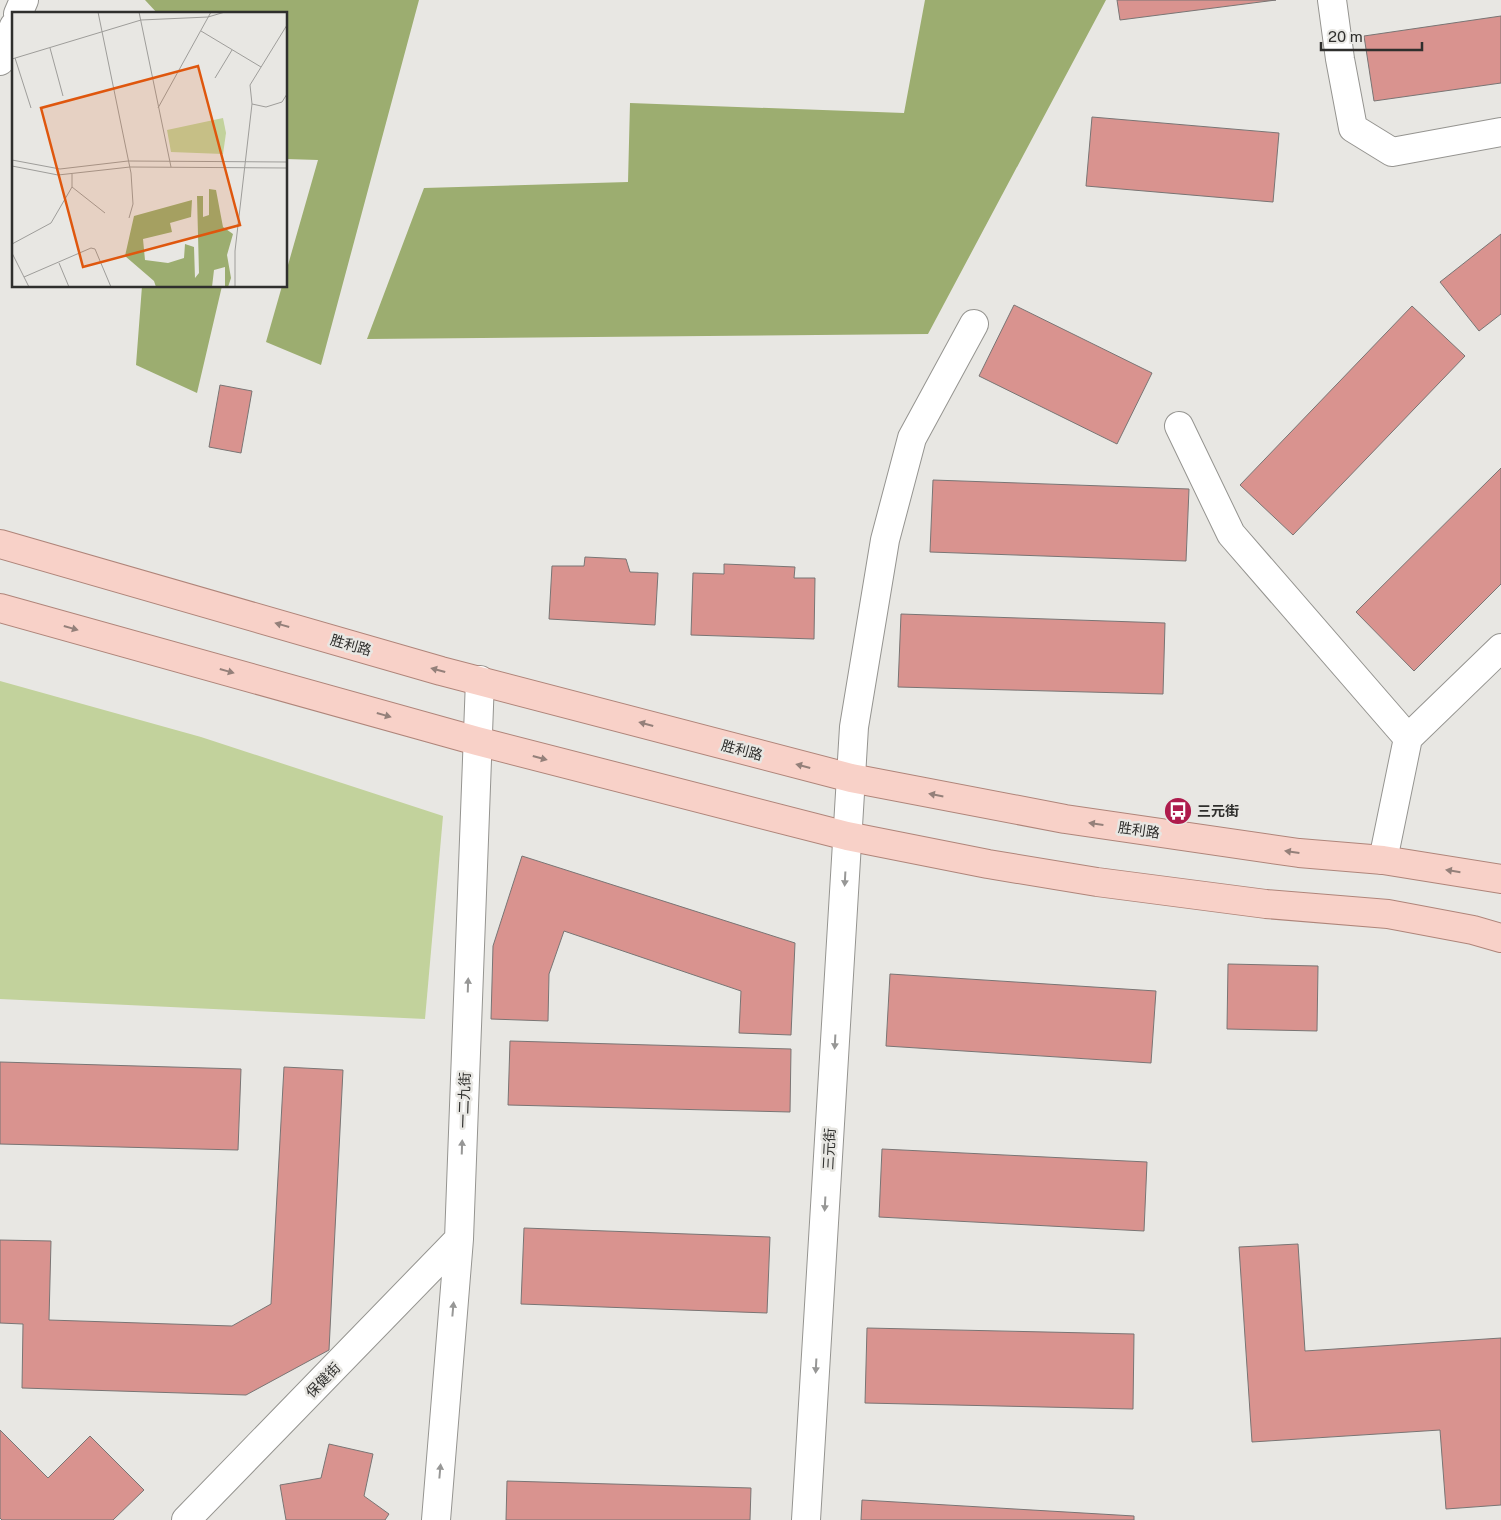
<svg xmlns="http://www.w3.org/2000/svg" width="1501" height="1520" viewBox="0 0 1501 1520" font-family="'Public Sans','Noto Sans SC',sans-serif">
  <style>
    .green { fill: #c2d29c }
    .forest { fill: #9cad70 }
    .building { fill: #d9938f; stroke: #797574 }
    .lines { fill: none; stroke-linecap: round; stroke-linejoin: round }
    .street-casing { stroke: #959490; stroke-width: 30 }
    .primary-casing { stroke: #af857a; stroke-width: 30 }
    .street { stroke: #fff; stroke-width: 28 }
    .primary { stroke: #f8d1c8; stroke-width: 28 }
    .oneway { fill: #94807a }
    .oneway2 { fill: #979796 }
    .labels { text-anchor: middle; dominant-baseline: central; stroke-width: 5; stroke-linejoin: round; paint-order: stroke }
    .street-label { font-size: 14px; fill: #2f2f2d; stroke: #e8e7e3 }
    .poi-label { font-size: 14px; font-weight: bold; fill: #2f2f2d; stroke: #e8e7e3; text-anchor: start }
    .inset-road { fill: none; stroke: #9e9d9a; stroke-width: 1 }
    .view { fill: #df570e; fill-opacity: 0.15; stroke: #df570e; stroke-width: 2.5 }
    .inset-edge { fill: none; stroke: #2f2f2d; stroke-width: 2.5 }
  </style>
  <rect width="100%" height="100%" fill="#e8e7e3"/>
  <!-- green -->
  <path class="green" d="M0 681 201 737 443 816 425 1019 0 999Z"/>
  <!-- forest -->
  <path class="forest" d="M145 0H419L321 365 266 342 282 286H286V272L318 160 286 159V14H158Z
    M925 0H1106L928 334 367 339 424 188 628 182 630 103 904 113Z
    M142 286H222L197 393 136 365Z"/>
  <!-- building -->
  <path class="building" d="M1117 0H1276L1120 20Z
    M1501 16V83L1374 101 1364 36Z
    M1092 117 1279 133 1273 202 1086 186Z
    M1501 234V314L1479 331 1440 282Z
    M1014 305 1152 373 1117 444 979 376Z
    M1412 306 1465 356 1293 535 1240 485Z
    M220 385 252 391 241 453 209 447Z
    M1501 468V584L1414 671 1356 612Z
    M933 480 1189 489 1186 561 930 552Z
    M585 557 626 559 630 572 658 573 655 625 549 619 552 566H584Z
    M724 564 795 567 794 578H815L814 639 691 635 693 573 724 574Z
    M901 614 1165 623 1163 694 898 687Z
    M522 856 795 943 791 1035 739 1033 741 991 564 931 549 974 548 1021 491 1019 493 946Z
    M1228 964 1318 966 1317 1031 1227 1029Z
    M890 974 1156 991 1151 1063 886 1046Z
    M510 1041 791 1049 790 1112 508 1105Z
    M0 1062 241 1069 238 1150 0 1144Z
    M284 1067 343 1070 329 1350 246 1395 22 1388 23 1324 0 1323V1240L51 1241 49 1320 232 1326 271 1304Z
    M882 1149 1147 1162 1144 1231 879 1217Z
    M524 1228 770 1237 767 1313 521 1304Z
    M1298 1244 1305 1351 1501 1338V1505L1446 1509 1440 1430 1252 1442 1239 1247Z
    M867 1328 1134 1334 1133 1409 865 1403Z
    M0 1430 48 1478 90 1436 144 1490 113 1520H2L0 1518Z
    M329 1444 373 1454 364 1496 389 1514 385 1520H286L280 1485 321 1478Z
    M507 1481 751 1488 750 1520H506Z
    M862 1500 1134 1516V1520H861Z"/>
  <g class="lines">
    <defs>
      <path id="street" d="M1332 0 1340 59 1353 128 1392 152 1501 132
        M18 14 24 0
        M0 61 14 26
        M1179 426 1231 534 1408 738
        M1383 860 1408 738 1501 648
        M186 1520 459 1239
        M436 1520 459 1239 480 680
        M806 1520 854 727 885 540 912 438 974 324"/>
      <path id="primary" d="M0 544 441 671 851 778 1065 819 1299 853 1383 860 1501 879
        M0 608 477 741 847 836 988 864 1097 882 1266 904 1388 914 1473 930 1501 938"/>
    </defs>
    <!-- street casing -->
    <use href="#street" class="street-casing"/>
    <!-- primary casing -->
    <use href="#primary" class="primary-casing"/>
    <!-- street -->
    <use href="#street" class="street"/>
    <!-- primary -->
    <use href="#primary" class="primary"/>
  </g>
  <!-- one-way arrows -->
  <defs><path id="oneway-solid" d="M-6-.8H1V-3.2L6.5 0L1 3.2V.8H-6Z" transform="scale(1.25)"/></defs>
  <g class="oneway">
    <use href="#oneway-solid" transform="translate(282 625) rotate(-164)"/>
    <use href="#oneway-solid" transform="translate(71 628) rotate(16)"/>
    <use href="#oneway-solid" transform="translate(438 670) rotate(-165)"/>
    <use href="#oneway-solid" transform="translate(227 671) rotate(16)"/>
    <use href="#oneway-solid" transform="translate(384 715) rotate(16)"/>
    <use href="#oneway-solid" transform="translate(646 724) rotate(-165)"/>
    <use href="#oneway-solid" transform="translate(540 758) rotate(15)"/>
    <use href="#oneway-solid" transform="translate(803 766) rotate(-165)"/>
    <use href="#oneway-solid" transform="translate(936 795) rotate(-169)"/>
    <use href="#oneway-solid" transform="translate(1096 824) rotate(-172)"/>
    <use href="#oneway-solid" transform="translate(1292 852) rotate(-172)"/>
    <use href="#oneway-solid" transform="translate(1453 871) rotate(-171)"/>
  </g>
  <g class="oneway2">
    <use href="#oneway-solid" transform="translate(845 879) rotate(93)"/>
    <use href="#oneway-solid" transform="translate(468 985) rotate(-88)"/>
    <use href="#oneway-solid" transform="translate(835 1042) rotate(93)"/>
    <use href="#oneway-solid" transform="translate(462 1147) rotate(-88)"/>
    <use href="#oneway-solid" transform="translate(825 1204) rotate(93)"/>
    <use href="#oneway-solid" transform="translate(453 1309) rotate(-85)"/>
    <use href="#oneway-solid" transform="translate(816 1366) rotate(93)"/>
    <use href="#oneway-solid" transform="translate(440 1471) rotate(-85)"/>
  </g>
  <!-- icons -->
  <defs>
    <symbol id="bus-disc" viewBox="-11 -11 22 22"><circle r="9.5" fill="#ae1b4c" stroke="#e8e7e3"/><path d="M-5-6H5V4H4V6H2V4H-2V6H-4V4H-5ZM-3.5-4V0h7V-4ZM-3.5 1.2v1.5H-2V1.2ZM2 1.2v1.5H3.5V1.2Z" fill="#fff"/></symbol>
  </defs>
  <g fill-rule="evenodd">
    <use href="#bus-disc" x="1162" y="795" width="32" height="32"/>
  </g>
  <g class="labels">
    <!-- street labels -->
    <g class="street-label">
      <text transform="translate(351 645) rotate(16)">胜利路</text>
      <text transform="translate(742 750) rotate(15)">胜利路</text>
      <text transform="translate(1139 830) rotate(8)">胜利路</text>
      <text transform="translate(464 1100) rotate(-88)">一二九街</text>
      <text transform="translate(829 1149) rotate(-87)">三元街</text>
      <text transform="translate(323 1380) rotate(-46)">保健街</text>
    </g>
    <!-- poi labels -->
    <g class="poi-label">
      <text x="1197" y="811">三元街</text>
    </g>
  </g>
  <!-- overview -->
  <g transform="translate(12 12)">
    <rect width="275" height="275" fill="#e8e7e3"/>
    <path d="M211 106 214 121 211 142 159 140 155 118Z" fill="#c2d29c"/>
    <path d="M197 177 204 178 211 215 221 222 215 243 219 266 216 275H213V255L202 258 200 275H144L142 269 113 244 122 204 180 188 179 205 158 211 160 220 131 227 133 248 156 251 172 246 173 232 182 235 183 266 187 261 185 184H191V205L197 203Z" fill="#9cad70"/>
    <path class="inset-road" d="M86 0 119 161 121 192 117 206M127 0 159 155M189 19 249 55M38 36 51 84M3 46 19 96M0 47 129 8 196 5 213 0M203 66 220 38M240 92 254 95 270 90 275 82M146 96 199 0M0 148 48 157 116 149 275 150M0 154 46 163 118 155 275 156M60 175 93 201M0 232 39 211 60 175V162M0 241 17 275M47 251 57 275M12 265 79 236 83 237 99 275M223 275V239L240 92 238 73 275 13"/>
    <path class="view" d="M186 54 228 213 71 255 29 96Z"/>
    <rect width="275" height="275" class="inset-edge"/>
  </g>
  <!-- scale -->
  <path d="M1321 42v8h101v-8" fill="none" stroke="#2f2f2d" stroke-width="2.5"/>
  <text x="1328" y="42" font-size="15" fill="#2f2f2d" stroke="#e8e7e3" stroke-width="4" paint-order="stroke">20 m</text>
</svg>
